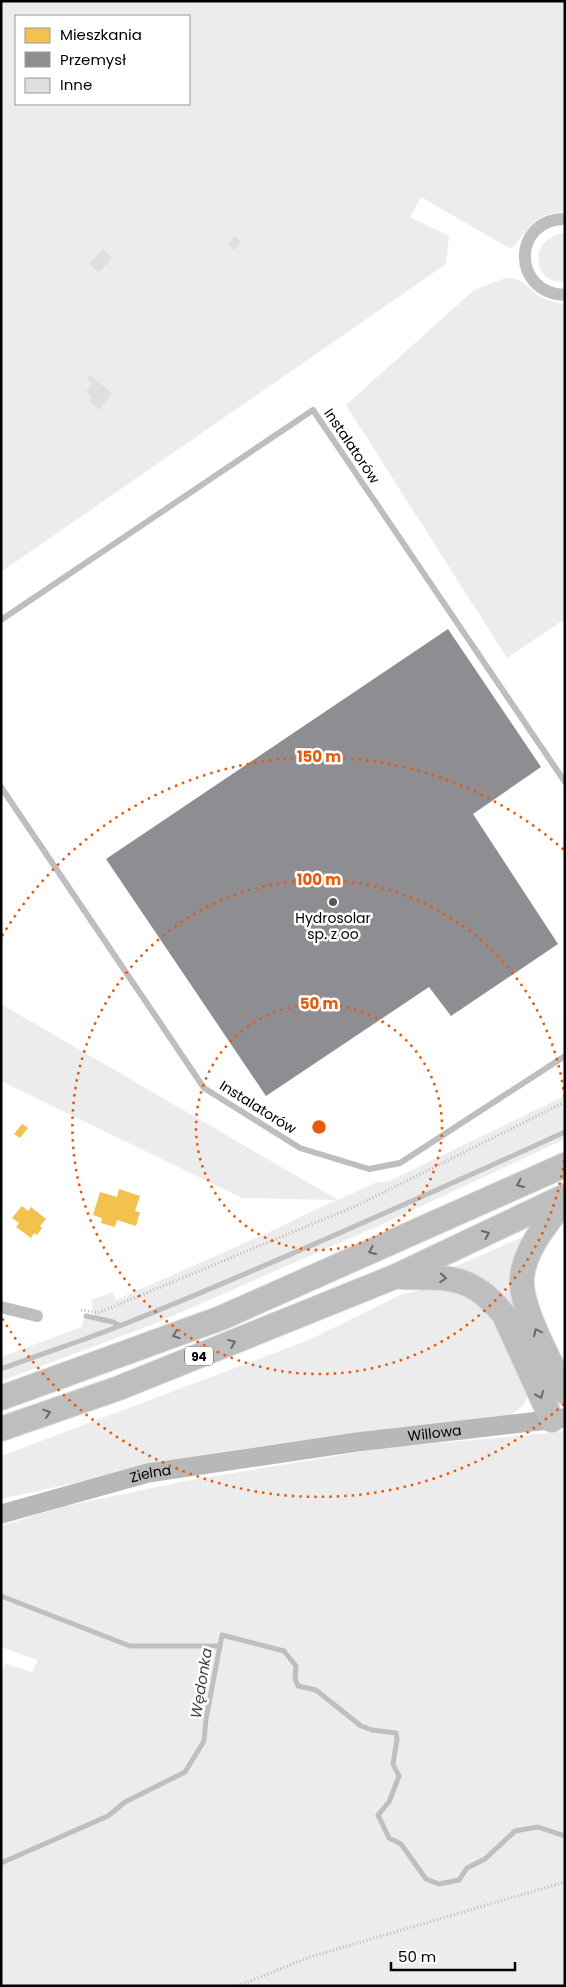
<svg xmlns="http://www.w3.org/2000/svg" width="566" height="1987" viewBox="0 0 566 1987" font-family="Poppins,sans-serif">
  <style>
    .green { fill: #ececec; fill-rule: evenodd }
    .homes { fill: #f2c14e }
    .industry { fill: #8d8d92 }
    .lines { fill: none; stroke-linecap: round; stroke-linejoin: round }
    .stream { stroke: #bfbfbf; stroke-width: 5 }
    .building { fill: #dfdfdf }
    .highway-casing { stroke: #dbdbdb; stroke-width: 26 }
    .path { stroke: #b9b9b9; stroke-width: 3; stroke-dasharray: 1 2.5; stroke-linecap: butt }
    .lane { stroke: #bebebe; stroke-width: 6 }
    .street { stroke: #bebebe; stroke-width: 12 }
    .secondary { stroke: #b8b8b8; stroke-width: 19 }
    .highway { stroke: #bebebe; stroke-width: 24 }
    .oneway { stroke: #686868 }
    .ring { fill: none; stroke: #e8590c; stroke-width: 2.5; stroke-dasharray: 2.5 5 }
    .poi-dot { fill: #595959; stroke: #fff; stroke-width: 2 }
    .labels { text-anchor: middle; dominant-baseline: central; stroke-width: 5; stroke-linejoin: round; paint-order: stroke }
    .shield { fill: #fff; stroke: #4c4c4c; stroke-width: 1 }
    .shield-label { font-size: 12px; font-weight: bold; fill: #000 }
    .street-label { font-size: 14px; fill: #000; stroke: #fff }
    .poi-label { font-size: 14px; fill: #000; stroke: #fff }
    .water-label { font-size: 15px; font-style: italic; fill: #444; stroke: #fff }
    .centre { fill: #e8590c; stroke: #fff; stroke-width: 2.5 }
    .ring-label { font-size: 15px; text-anchor: middle; font-weight: bold; fill: #e8590c; stroke: #fff; stroke-width: 5; stroke-linejoin: round; paint-order: stroke }
  </style>
  <rect width="100%" height="100%" fill="#fff"/>
  <!-- green -->
  <path class="green" d="M1 1H565V211L543 216 534 222 511 249 421 197 410 217 449 236 446 264 1 572ZM16 16H189V104H16Z
    M562 233H565V282C533 284 527 241 562 233Z
    M506 278C526 278 526 288 541 297 549 301 557 302 565 305V619L507 658 346 405 474 290Z
    M1 1004 338 1200 377 1182 389 1181 565 1096V1139L385 1223 154 1324 1 1381V1357L82 1327 85 1314 94 1316 91 1300 113 1292 116 1300 263 1235 336 1200 242 1198 1 1081Z
    M532 1233 523 1249 556 1398 554 1400 510 1314 445 1271Z
    M439 1287C448 1289 473 1294 479 1299 492 1311 529 1370 529 1386 529 1401 521 1410 508 1416L171 1462 1 1499V1456L309 1340 402 1294Z
    M565 1430V1986H1V1676L5 1664 32 1672 38 1660 1 1647V1526L62 1507 185 1481 383 1448 552 1433Z"/>
  <!-- homes -->
  <path class="homes" d="M22 1124 28 1128 20 1138 14 1134Z
    M119 1189 140 1196 135 1211 140 1212 136 1226 117 1220 115 1227 101 1223 102 1218 93 1215 100 1192 117 1197Z
    M22 1206 28 1211 31 1207 46 1219 40 1226 42 1228 37 1235 34 1233 31 1238 16 1227 19 1223 12 1218Z"/>
  <!-- industry -->
  <path class="industry" d="M448 629 541 767 473 814 558 944 451 1016 429 987 266 1096 106 859Z"/>
  <g class="lines">
    <!-- stream -->
    <path class="stream" d="M86 1316 113 1322 120 1326
      M1 1369C41 1354 82 1341 122 1325 271 1265 418 1199 565 1132
      M1 1596 130 1646H218
      M1 1863 108 1816 125 1802 185 1772 204 1741 206 1719 222 1635 284 1651 296 1666 295 1678 298 1686 316 1690 361 1726 372 1730 396 1733 397 1739 393 1764 399 1776 389 1802 378 1815 389 1838 401 1844 426 1879 439 1884 459 1880 467 1868 485 1859 515 1831 538 1827 565 1836"/>
  </g>
  <!-- building -->
  <path class="building" d="M235 236 241 242 234 250 228 244Z
    M103 249 112 258 99 272 89 264Z
    M90 375 112 393 100 410 90 402 92 397 86 392 92 383 87 378Z"/>
  <g class="lines">
    <defs>
      <path id="highway" d="M565 1200C548 1222 525 1248 522 1277 519 1307 552 1364 565 1392
        M401 1277C448 1278 472 1274 504 1315L552 1420
        M1 1398 221 1318 565 1165
        M1 1429 119 1388 394 1277 565 1196"/>
    </defs>
    <!-- highway casing -->
    <use href="#highway" class="highway-casing"/>
    <!-- path -->
    <path class="path" d="M81 1310 98 1313 358 1205 565 1102
      M238 1986 310 1957 565 1882"/>
    <!-- lane -->
    <path class="lane" d="M1 620 313 410 565 782
      M1 787 204 1088 300 1148 369 1169 400 1163 565 1056"/>
    <!-- street -->
    <path class="street" d="M565 219C512 219 511 293 565 295
      M1 1307 37 1316"/>
    <!-- secondary -->
    <path class="secondary" id="s1" d="M1 1514 148 1473 357 1442 565 1418"/>
    <!-- highway -->
    <use href="#highway" class="highway"/>
  </g>
  <!-- one-way arrows -->
  <defs><path id="oneway-chevron" d="M-2-3.5L2.5 0L-2 3.5" fill="none" stroke-width="1.6" stroke-linecap="round" stroke-linejoin="round" transform="scale(1.25)"/></defs>
  <g class="oneway">
    <use href="#oneway-chevron" transform="translate(520 1184) rotate(156)"/>
    <use href="#oneway-chevron" transform="translate(486 1234) rotate(-25)"/>
    <use href="#oneway-chevron" transform="translate(372 1251) rotate(156)"/>
    <use href="#oneway-chevron" transform="translate(443 1278) rotate(4)"/>
    <use href="#oneway-chevron" transform="translate(537 1332) rotate(-115)"/>
    <use href="#oneway-chevron" transform="translate(176 1335) rotate(160)"/>
    <use href="#oneway-chevron" transform="translate(232 1343) rotate(-22)"/>
    <use href="#oneway-chevron" transform="translate(540 1395) rotate(66)"/>
    <use href="#oneway-chevron" transform="translate(47 1413) rotate(-19)"/>
  </g>
  <!-- distance rings -->
  <g class="ring">
    <circle cx="319" cy="1127" r="123"/>
    <path d="M565 1153A247 247 0 1 1 565 1101"/>
    <path d="M564 1404A370 370 0 0 1 2 1318M2 936A370 370 0 0 1 564 850"/>
  </g>
  <!-- markers -->
  <circle class="poi-dot" cx="333" cy="902" r="5"/>
  <g class="labels">
    <!-- shield labels -->
    <rect class="shield" x="185" y="1346.5" width="28" height="19" rx="4"/>
    <g class="shield-label">
      <text x="199" y="1356">94</text>
    </g>
    <!-- street labels -->
    <g class="street-label">
      <text transform="translate(352 446) rotate(56)">Instalatorów</text>
      <text transform="translate(258 1107) rotate(32)">Instalatorów</text>
      <text stroke="none"><textPath href="#s1" startOffset="442">Willowa</textPath></text>
      <text stroke="none"><textPath href="#s1" startOffset="155">Zielna</textPath></text>
    </g>
    <!-- poi labels -->
    <g class="poi-label">
      <text x="333" y="918">Hydrosolar<tspan x="333" dy="16">sp. z oo</tspan></text>
    </g>
    <!-- water labels -->
    <g class="water-label">
      <text transform="translate(201 1683) rotate(-81)">Wędonka</text>
    </g>
  </g>
  <circle cx="319" cy="1127" r="8" class="centre"/>
  <g class="ring-label">
    <text x="319" y="762">150 m</text>
    <text x="319" y="885">100 m</text>
    <text x="319" y="1009">50 m</text>
  </g>
  <!-- border -->
  <rect width="566" height="1987" fill="none" stroke="#000000" stroke-width="5"/>
  <!-- legend -->
  <rect x="15" y="15" width="175" height="90" fill="#ffffff" stroke="#999999"/>
  <rect x="25" y="28" width="25" height="15" fill="#f2c14e" stroke="#999999"/>
  <text x="60" y="40" font-size="15" fill="#000000">Mieszkania</text>
  <rect x="25" y="52" width="25" height="15" fill="#8d8d92" stroke="#999999"/>
  <text x="60" y="65" font-size="15" fill="#000000">Przemysł</text>
  <rect x="25" y="78" width="25" height="15" fill="#dfdfdf" stroke="#999999"/>
  <text x="60" y="90" font-size="15" fill="#000000">Inne</text>
  <!-- scale -->
  <path d="M391 1962v8h124v-8" fill="none" stroke="#000000" stroke-width="2.5"/>
  <text x="398" y="1962" font-size="15" fill="#000000" stroke="#ffffff" stroke-width="4" paint-order="stroke">50 m</text>
</svg>
